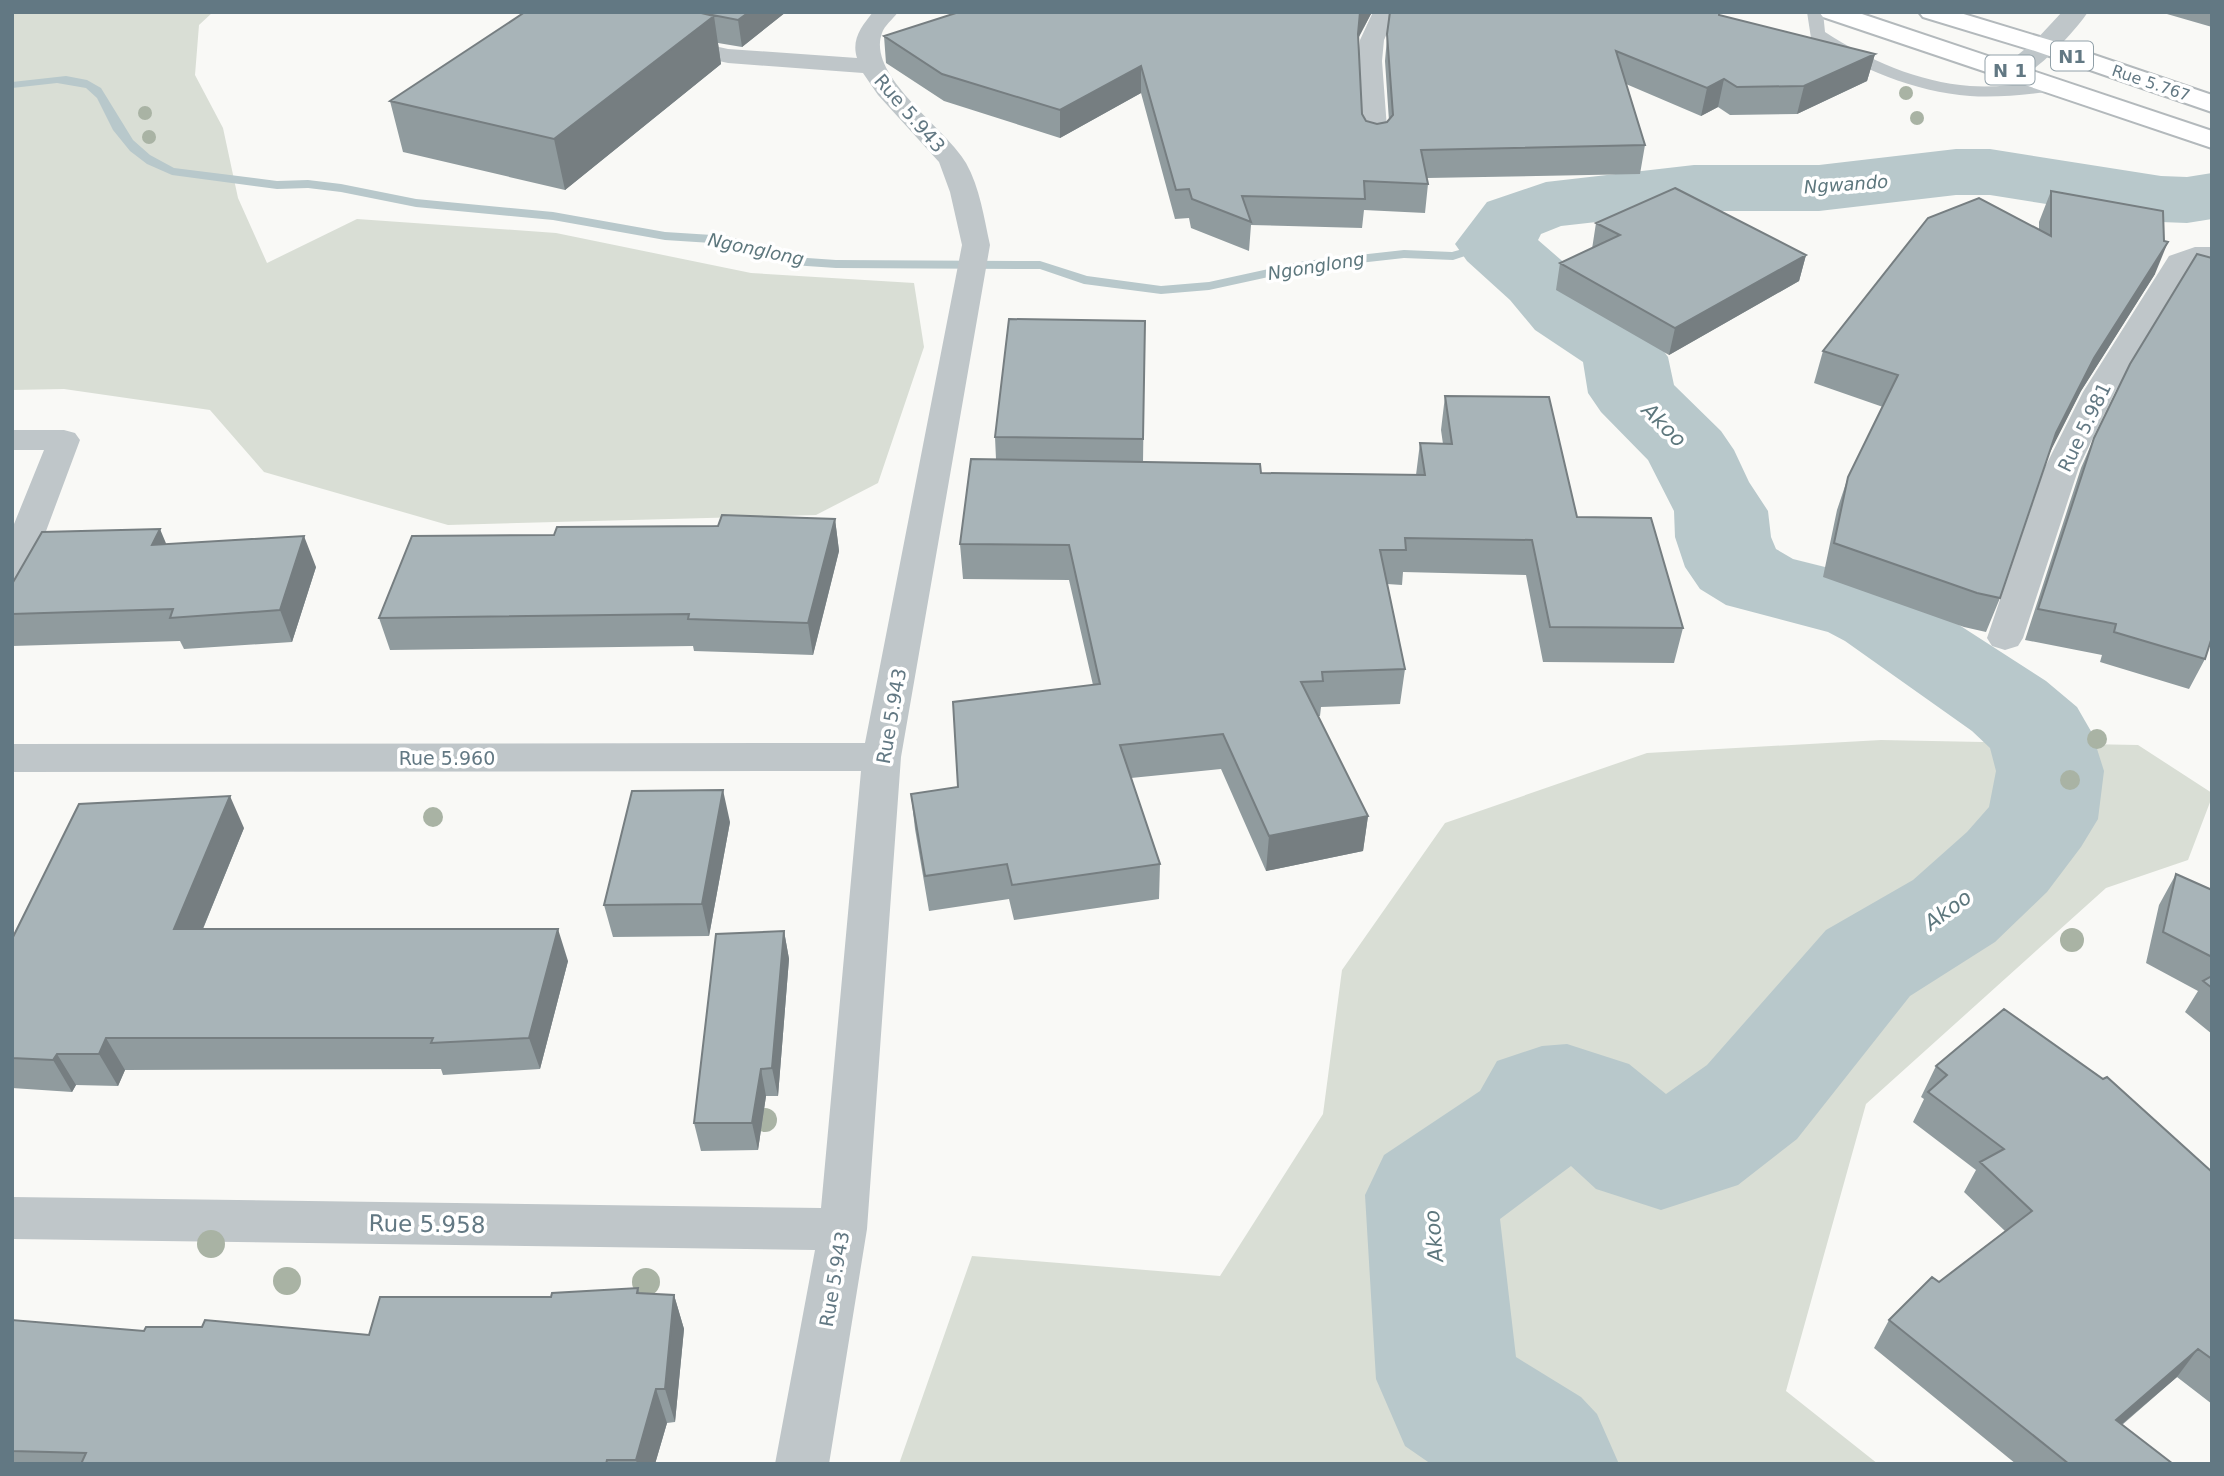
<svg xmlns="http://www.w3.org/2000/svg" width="2224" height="1476" viewBox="0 0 2224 1476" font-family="'DejaVu Sans',sans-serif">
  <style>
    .green { fill: #d9ded5 }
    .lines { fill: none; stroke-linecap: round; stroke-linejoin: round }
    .stream { fill: #b8c8cb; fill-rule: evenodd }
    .river { fill: #b8c8cb; fill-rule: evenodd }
    .highway-casing { stroke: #b3b9bc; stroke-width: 4 }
    .lane { fill: #bfc6c9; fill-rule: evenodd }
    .street { fill: #bfc6c9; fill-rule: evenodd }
    .highway { fill: #fff; fill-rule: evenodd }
    .tree { fill: #a9b3a4 }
    .wall { fill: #909b9e }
    .shaded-wall { fill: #767e81 }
    .building { fill: #a8b4b8; stroke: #767e81; stroke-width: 2 }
    .labels { text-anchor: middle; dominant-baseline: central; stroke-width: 7; stroke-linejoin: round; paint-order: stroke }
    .far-street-label { font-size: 16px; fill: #627883; stroke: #fff }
    .shield { fill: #fff; stroke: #91a0a8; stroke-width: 2 }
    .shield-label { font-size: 18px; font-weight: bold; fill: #627883 }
    .far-water-label { font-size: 18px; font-style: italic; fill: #5d777d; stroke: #fff }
    .street-label { font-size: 19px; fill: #627883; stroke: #fff }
    .water-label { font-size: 21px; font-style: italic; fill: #5d777d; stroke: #fff }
    .near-street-label { font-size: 23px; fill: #627883; stroke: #fff }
  </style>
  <rect width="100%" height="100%" fill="#f9f9f6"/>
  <!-- green -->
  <path class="green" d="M12 12H213L199 25 195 75 223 128 238 198 267 263 357 219 556 233 751 273 914 283 924 347 878 483 816 515 448 525 264 472 210 410 64 389 12 390Z
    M1881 740 2138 745 2212 793V797L2188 860 2106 888 1866 1104 1786 1391 1878 1464H899L972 1256 1220 1276 1323 1114 1342 970 1445 823 1647 753Z"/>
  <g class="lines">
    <!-- stream -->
    <path class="stream" d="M66 76 87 80 101 88 133 140 150 155 174 168 277 181 308 180 341 184 416 199 553 212 665 232 728 236 793 257 836 260 1040 261 1087 276 1161 286 1209 282 1305 261 1404 250 1452 252 1495 240 1501 244 1453 260 1404 258 1305 269 1209 290 1161 294 1084 284 1040 269 836 268 792 265 727 244 665 240 553 220 416 207 341 192 308 188 277 189 172 175 147 164 130 151 113 130 97 98 86 88 57 83 12 88V82Z"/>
    <!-- river -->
    <path class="river" d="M1956 149H1990L2161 176 2187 177 2212 173V219L2187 223 2161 222 1990 195H1956L1819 211H1694L1561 226 1541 234 1538 240 1568 266 1593 294 1645 327 1655 339 1668 357 1674 385 1721 431 1734 450 1749 482 1768 511 1771 537 1776 549 1793 559 1897 585 2046 681 2077 707 2092 733 2104 771 2098 819 2081 847 2047 892 1995 942 1910 996 1797 1139 1738 1185 1661 1210 1596 1189 1571 1166 1500 1219 1516 1357 1581 1397 1597 1414 1619 1464H1431L1405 1446 1376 1379 1365 1195 1384 1155 1480 1091 1497 1061 1542 1046 1567 1044 1629 1064 1666 1094 1707 1065 1826 930 1913 880 1967 832 1989 807 1996 771 1990 748 1972 731 1845 641 1828 632 1726 605 1700 589 1685 567 1675 537 1674 511 1648 460 1601 412 1588 393 1583 362 1535 330 1510 300 1467 261 1455 244 1487 202 1546 182 1694 165H1819Z"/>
    <defs>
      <path id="highway" d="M1819 12H1856L2212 131V148L1823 17Z
        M1919 12H1957L2053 41 2212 95V112L2035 51 1923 17Z"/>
    </defs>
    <!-- highway casing -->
    <use href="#highway" class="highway-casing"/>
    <!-- lane -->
    <path class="lane" d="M1807 12H1823L1825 32C1868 60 1918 82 1970 86 1999 88 2028 83 2056 81L2065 86 2056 91C2028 94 1999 98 1970 96 1914 92 1859 68 1811 38Z"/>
    <!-- street -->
    <path class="street" d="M873 12H898C893 19 884 26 882 33 866 76 946 128 966 163 980 188 984 218 990 245L901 757 867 1229 829 1464H775L815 1250 12 1239V1197L821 1208 861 771 12 772V744L865 743 962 245 950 192 939 162 878 95 863 73 728 63 660 48 657 43 660 38 669 36 728 49 857 58C851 39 862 26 873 12Z
      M1373 12H1397L1384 40 1382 61 1388 142 1384 148 1375 150 1366 148 1362 142 1358 61 1360 40Z
      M2062 12H2088C2075 31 2041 68 2020 77 2015 79 2010 78 2004 76L2000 71 2004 66 2035 41Z
      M2195 247H2212V265L2197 264 2190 268 2115 392 2079 467 2023 638 2018 646 2005 650 1992 646 1987 638 2045 467 2083 392 2169 256Z
      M12 430H64L75 433 80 440 30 574 24 582 12 585V529L44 450H12Z"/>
    <!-- highway -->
    <use href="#highway" class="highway"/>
  </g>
  <!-- trees -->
  <g class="tree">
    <circle cx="1906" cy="93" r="7"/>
    <circle cx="145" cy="113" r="7"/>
    <circle cx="1917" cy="118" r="7"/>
    <circle cx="149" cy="137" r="7"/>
    <circle cx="2097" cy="739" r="10"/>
    <circle cx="2070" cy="780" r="10"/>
    <circle cx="433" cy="817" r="10"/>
    <circle cx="2072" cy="940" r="12"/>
    <circle cx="765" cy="1120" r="12"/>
    <circle cx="211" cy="1244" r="14"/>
    <circle cx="287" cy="1281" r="14"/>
    <circle cx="646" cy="1282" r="14"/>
  </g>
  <!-- wall -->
  <path class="wall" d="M525 12H786L742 47 718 43 721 64 565 190 403 152 390 101Z
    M959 12H1372L1358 39 1362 114 1366 121 1377 124 1387 122 1389 121 1385 61 1389 14 1719 15 1875 54 1867 81 1797 114 1730 115 1718 107 1701 116 1626 84 1645 145 1640 174 1427 178 1428 184 1425 213 1364 210 1362 228 1251 225 1249 251 1191 228 1189 218 1175 219 1141 93 1060 138 944 101 886 63 884 36Z
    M2160 12H2212V27Z
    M2051 191 2155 274 2081 391 2049 453 2000 598 1986 632 1964 627 1823 577 1837 510 1848 477 1883 407 1814 383 1823 351 2039 230V222Z
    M1596 223 1806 255 1799 281 1669 355 1556 290 1560 263 1592 249Z
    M1145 321 1143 462 1261 473 1416 475 1420 443 1443 444 1441 430 1445 396 1577 517 1683 628 1674 663 1543 662 1526 575 1403 572 1402 585 1387 584 1405 669 1400 704 1321 707 1320 716H1318L1368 816 1363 851 1266 871 1221 769 1131 778 1160 864 1159 899 1014 920 1009 899 929 911 915 829 911 794 958 787 1093 685 1069 580 963 579 960 544 996 459 995 437Z
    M2094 438 2205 659 2189 689 2100 662 2102 655 2025 640 2081 468Z
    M835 519 839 551 813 655 694 651 693 646 390 650 379 618 554 535Z
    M167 544 316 567 292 642 184 649 180 641 12 646V584Z
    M730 822 709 936 613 937 604 905Z
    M244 828 203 929 568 961 540 1069 443 1075 441 1069 125 1070 118 1086 76 1085 72 1092 12 1088V939Z
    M2176 874 2212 890V1034L2185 1012 2198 991 2146 963 2159 905Z
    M784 931 789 959 778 1096H766L758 1150 701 1151 694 1123Z
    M1936 1066 2212 1172V1404L2177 1377 2122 1425 2173 1464H2016L1874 1348 1889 1320 2005 1231 1964 1192 1976 1170 1913 1122 1924 1099 1921 1097Z
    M638 1288 640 1294 674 1295 684 1329 675 1422 667 1423 655 1464H12V1320L144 1331 369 1335 551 1297Z"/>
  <!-- shaded-wall -->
  <path class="shaded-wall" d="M749 12H786L742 47 738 20Z
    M1360 12H1372L1357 40Z
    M714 16 721 64 565 190 554 139Z
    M1875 54 1867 81 1797 114 1804 86Z
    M1141 66V93L1060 138V110Z
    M1724 79 1718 107 1701 116 1707 88Z
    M2168 242 2155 274 2081 391 2043 466 2056 433 2094 358Z
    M1806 255 1799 281 1669 355 1675 328Z
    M835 519 839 551 813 655 808 623Z
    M160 529 173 560 152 545Z
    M304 536 316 567 292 642 280 610Z
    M723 790 730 822 709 936 702 904Z
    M230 796 244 828 190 960 174 929Z
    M1368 816 1363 851 1266 871 1269 836Z
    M558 929 568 961 540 1069 529 1038Z
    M784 931 789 959 778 1096 772 1068Z
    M106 1038 125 1070 118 1086 99 1054Z
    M57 1054 76 1085 72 1092 53 1060Z
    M761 1069 766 1096 758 1150 752 1123Z
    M674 1295 684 1329 675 1422 665 1389Z
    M2198 1349 2177 1377 2095 1447 2116 1420Z
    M656 1389 667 1423 655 1464H637L636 1460Z"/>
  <!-- building -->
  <path class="building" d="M525 12H697L714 16 554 139 390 101Z
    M697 12H749L738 20Z
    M959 12H1360L1358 34 1362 114 1366 121 1377 124 1387 122 1393 115 1387 34 1390 12H1719V15L1875 54 1804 86 1737 87 1724 79 1707 88 1616 51 1645 145 1421 150 1428 184 1364 181 1365 199 1242 196 1251 222 1192 199 1189 189 1176 190 1141 66 1060 110 942 74 884 36Z
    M1675 188 1806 255 1675 328 1560 263 1620 235 1596 223Z
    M2051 191 2163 211 2164 241 2168 242 2094 358 2056 433 2000 598 1977 593 1834 543 1848 477 1898 375 1823 351 1928 218 1979 198 2051 236Z
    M2197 254 2212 258V637L2205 659 2114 632 2116 624 2038 609 2094 438 2130 364Z
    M1009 319 1145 321 1143 439 995 437Z
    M1445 396 1549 397 1577 517 1651 518 1683 628 1550 627 1532 540 1405 538 1406 550H1380L1405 669 1322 672 1323 681 1301 682 1368 816 1269 836 1223 734 1120 745 1160 864 1012 885 1007 864 925 876 911 794 958 787 953 702 1100 684 1069 545 960 544 971 459 1260 464 1261 473 1425 475 1420 443 1452 444Z
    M722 515 835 519 808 623 688 619 689 614 379 618 412 536 554 535 557 527 718 526Z
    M160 529 152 545 304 536 280 610 170 618 173 609 12 614V584L42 532Z
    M723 790 702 904 604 905 632 791Z
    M230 796 174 929H558L529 1038 431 1043 433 1038H106L99 1054H57L53 1060 12 1058V939L79 804Z
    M2176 874 2212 890V957L2163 932Z
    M784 931 772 1068 761 1069 752 1123H694L716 934Z
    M2212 976V988L2203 981Z
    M2004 1009 2103 1079 2107 1077 2212 1172V1359L2198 1349 2116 1420 2173 1464H2069L1889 1320 1932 1277 1939 1282 2032 1211 1980 1162 2004 1149 1928 1092 1947 1075 1936 1066Z
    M638 1288 637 1293 674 1295 665 1389H656L636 1460H607L606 1464H81L86 1453 12 1451V1320L144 1331 146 1327H202L205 1320 369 1335 380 1297H551L552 1293Z"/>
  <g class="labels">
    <!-- far-street labels -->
    <g class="far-street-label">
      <text transform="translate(2151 83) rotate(19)">Rue 5.767</text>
    </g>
    <!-- shield labels -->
    <g class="shield">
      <rect x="2051" y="41.5" width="42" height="29" rx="5"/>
      <rect x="1985.5" y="55.5" width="49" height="29" rx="5"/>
    </g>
    <g class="shield-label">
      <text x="2072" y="56">N1</text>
      <text x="2010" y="70">N 1</text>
    </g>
    <!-- far-water labels -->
    <g class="far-water-label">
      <text transform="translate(1846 184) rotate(-4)">Ngwando</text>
      <text transform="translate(756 249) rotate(12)">Ngonglong</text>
      <text transform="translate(1316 266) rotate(-9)">Ngonglong</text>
    </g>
    <!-- street labels -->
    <g class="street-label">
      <text transform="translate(910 113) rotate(49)">Rue 5.943</text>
      <text transform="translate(2084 427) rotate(-64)">Rue 5.981</text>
      <text transform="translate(891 716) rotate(-80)">Rue 5.943</text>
      <text x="447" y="758">Rue 5.960</text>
      <text transform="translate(834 1279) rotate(-80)">Rue 5.943</text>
    </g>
    <!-- water labels -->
    <g class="water-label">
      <text transform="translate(1664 425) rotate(45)">Akoo</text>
      <text transform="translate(1948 910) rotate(-36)">Akoo</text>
      <text transform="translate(1434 1236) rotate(-95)">Akoo</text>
    </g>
    <!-- near-street labels -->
    <g class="near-street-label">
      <text transform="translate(427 1224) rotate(1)">Rue 5.958</text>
    </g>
  </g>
  <!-- border -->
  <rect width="2224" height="1476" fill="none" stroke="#627883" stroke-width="28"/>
</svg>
